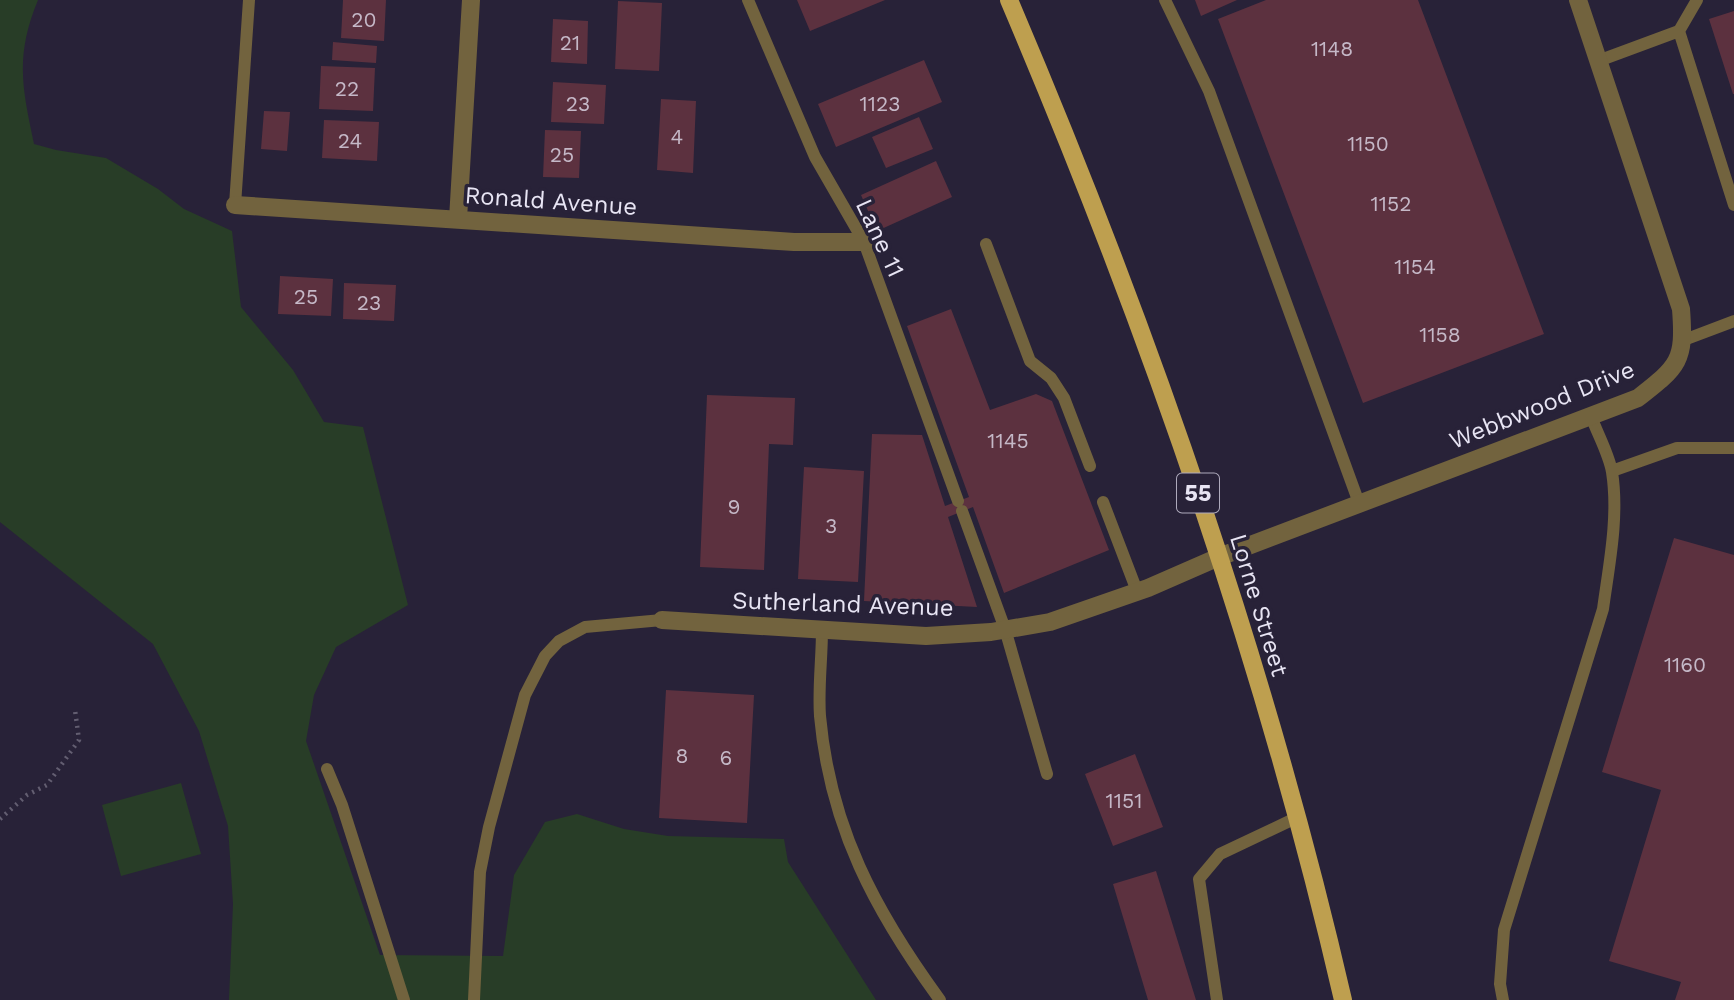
<svg xmlns="http://www.w3.org/2000/svg" width="1734" height="1000" viewBox="0 0 1734 1000" font-family="'Work Sans',sans-serif">
  <style>
    .green { fill: #283d27 }
    .building { fill: #5c313f }
    .lines { fill: none; stroke-linecap: round; stroke-linejoin: round }
    .path { stroke: #635e71; stroke-width: 4.5; stroke-dasharray: 2 5; stroke-linecap: butt }
    .service { stroke: #72633e; stroke-width: 12 }
    .minor { stroke: #72633e; stroke-width: 18 }
    .primary { stroke: #be9f4f; stroke-width: 18 }
    .labels { text-anchor: middle; dominant-baseline: central; stroke-width: 7; stroke-linejoin: round; paint-order: stroke }
    .number-label { font-size: 21px; fill: #c5b8c7 }
    .shield { fill: #282238; stroke: #aeaabc; stroke-width: 2 }
    .shield-label { font-size: 23px; font-weight: bold; fill: #e8e5f4 }
    .street-label { font-size: 24px; fill: #e8e5f4; stroke: #282238 }
  </style>
  <rect width="100%" height="100%" fill="#282238"/>
  <!-- green -->
  <path class="green" d="M0 0H38C15 56 22 87 34 144L56 150 106 158 158 189 184 209 232 231 241 307 293 370 324 422 363 427 408 605 336 647 314 695 306 741 380 955 503 956 514 875 545 822 577 814 624 829 668 836 784 839 788 862 876 1000H229L233 904 228 826 199 731 153 644 0 522Z
    M181 783 201 854 121 876 102 805Z"/>
  <!-- building -->
  <path class="building" d="M343 0H386L384 41 341 38Z
    M797 0H885L810 31Z
    M1195 0H1237L1201 16Z
    M1266 0H1418L1544 334 1363 403 1218 19Z
    M618 1 662 3 659 71 615 69Z
    M1734 11V94H1733L1709 19Z
    M553 19 588 21 587 64 551 62Z
    M333 42 377 46 376 63 332 60Z
    M924 60 942 102 836 147 818 104Z
    M321 66 375 68 373 111 319 109Z
    M553 82 606 85 604 124 551 122Z
    M661 99 696 101 693 173 657 170Z
    M264 111 290 112 287 151 261 149Z
    M919 117 933 149 886 168 872 137Z
    M324 120 379 122 377 161 322 158Z
    M545 130 581 131 579 178 543 177Z
    M936 161 952 197 877 231 861 195Z
    M280 276 333 279 331 316 278 314Z
    M344 283 396 285 394 321 343 319Z
    M951 309 990 410 1036 394 1052 401 1109 550 1004 593 973 507 948 517 977 607 864 601 872 434 922 435 945 506 969 497 907 326Z
    M707 395 795 398 793 445 769 444 764 570 700 567Z
    M804 467 864 471 858 582 798 579Z
    M1674 538 1734 555V1000H1675L1681 982 1609 961 1661 790 1602 772Z
    M666 690 754 695 747 823 659 818Z
    M1135 754 1163 827 1113 846 1085 774Z
    M1156 871 1196 1000H1148L1113 884Z"/>
  <g class="lines">
    <!-- path -->
    <path class="path" d="M0 819 27 795 47 785 79 740 75 710"/>
    <!-- service -->
    <path class="service" d="M748 0 815 157 864 242 958 501
      M1165 0 1209 91 1359 503
      M1679 31 1697 0
      M1598 61 1679 31 1734 205
      M235 205 249 0
      M986 244 1030 361 1051 378 1064 398 1090 466
      M1684 340 1734 321
      M1612 471 1677 448H1734
      M1103 502 1137 591
      M962 511 1005 629 1047 774
      M822 630C822 658 818 688 820 716 830 827 875 911 940 1000
      M327 769 342 805 404 1000
      M474 1000 480 872 489 827 525 695 545 656 559 641 585 627 662 620
      M1217 1000 1199 879 1220 854 1298 817
      M1503 1000 1500 984 1504 930 1603 609C1609 565 1619 517 1612 472 1609 454 1597 433 1591 416"/>
    <!-- minor -->
    <path class="minor" d="M235 205 794 242H864
      M458 219 471 0
      M662 620 926 636 991 632 1050 622 1148 588 1219 557 1638 398C1679 366 1685 361 1681 309L1578 0"/>
    <!-- primary -->
    <path class="primary" d="M1009 0C1147 324 1264 657 1343 1000"/>
  </g>
  <g class="labels">
    <!-- number labels -->
    <g class="number-label">
      <text x="364" y="19">20</text>
      <text x="570" y="42">21</text>
      <text x="1332" y="48">1148</text>
      <text x="347" y="88">22</text>
      <text x="578" y="103">23</text>
      <text x="880" y="103">1123</text>
      <text x="677" y="136">4</text>
      <text x="350" y="140">24</text>
      <text x="1368" y="143">1150</text>
      <text x="562" y="154">25</text>
      <text x="1391" y="203">1152</text>
      <text x="1415" y="266">1154</text>
      <text x="306" y="296">25</text>
      <text x="369" y="302">23</text>
      <text x="1440" y="334">1158</text>
      <text x="1008" y="440">1145</text>
      <text x="734" y="506">9</text>
      <text x="831" y="525">3</text>
      <text x="1685" y="664">1160</text>
      <text x="682" y="755">8</text>
      <text x="726" y="757">6</text>
      <text x="1124" y="800">1151</text>
    </g>
    <!-- shield labels -->
    <rect class="shield" x="1177" y="473.5" width="42" height="39" rx="5"/>
    <g class="shield-label">
      <text x="1198" y="493">55</text>
    </g>
    <!-- street labels -->
    <g class="street-label">
      <text transform="translate(551 201) rotate(4)">Ronald Avenue</text>
      <text transform="translate(880 238) rotate(65)">Lane 11</text>
      <text transform="translate(1542 405) rotate(-22)">Webbwood Drive</text>
      <text transform="translate(843 604) rotate(2)">Sutherland Avenue</text>
      <text transform="translate(1259 605) rotate(73)">Lorne Street</text>
    </g>
  </g>
</svg>
